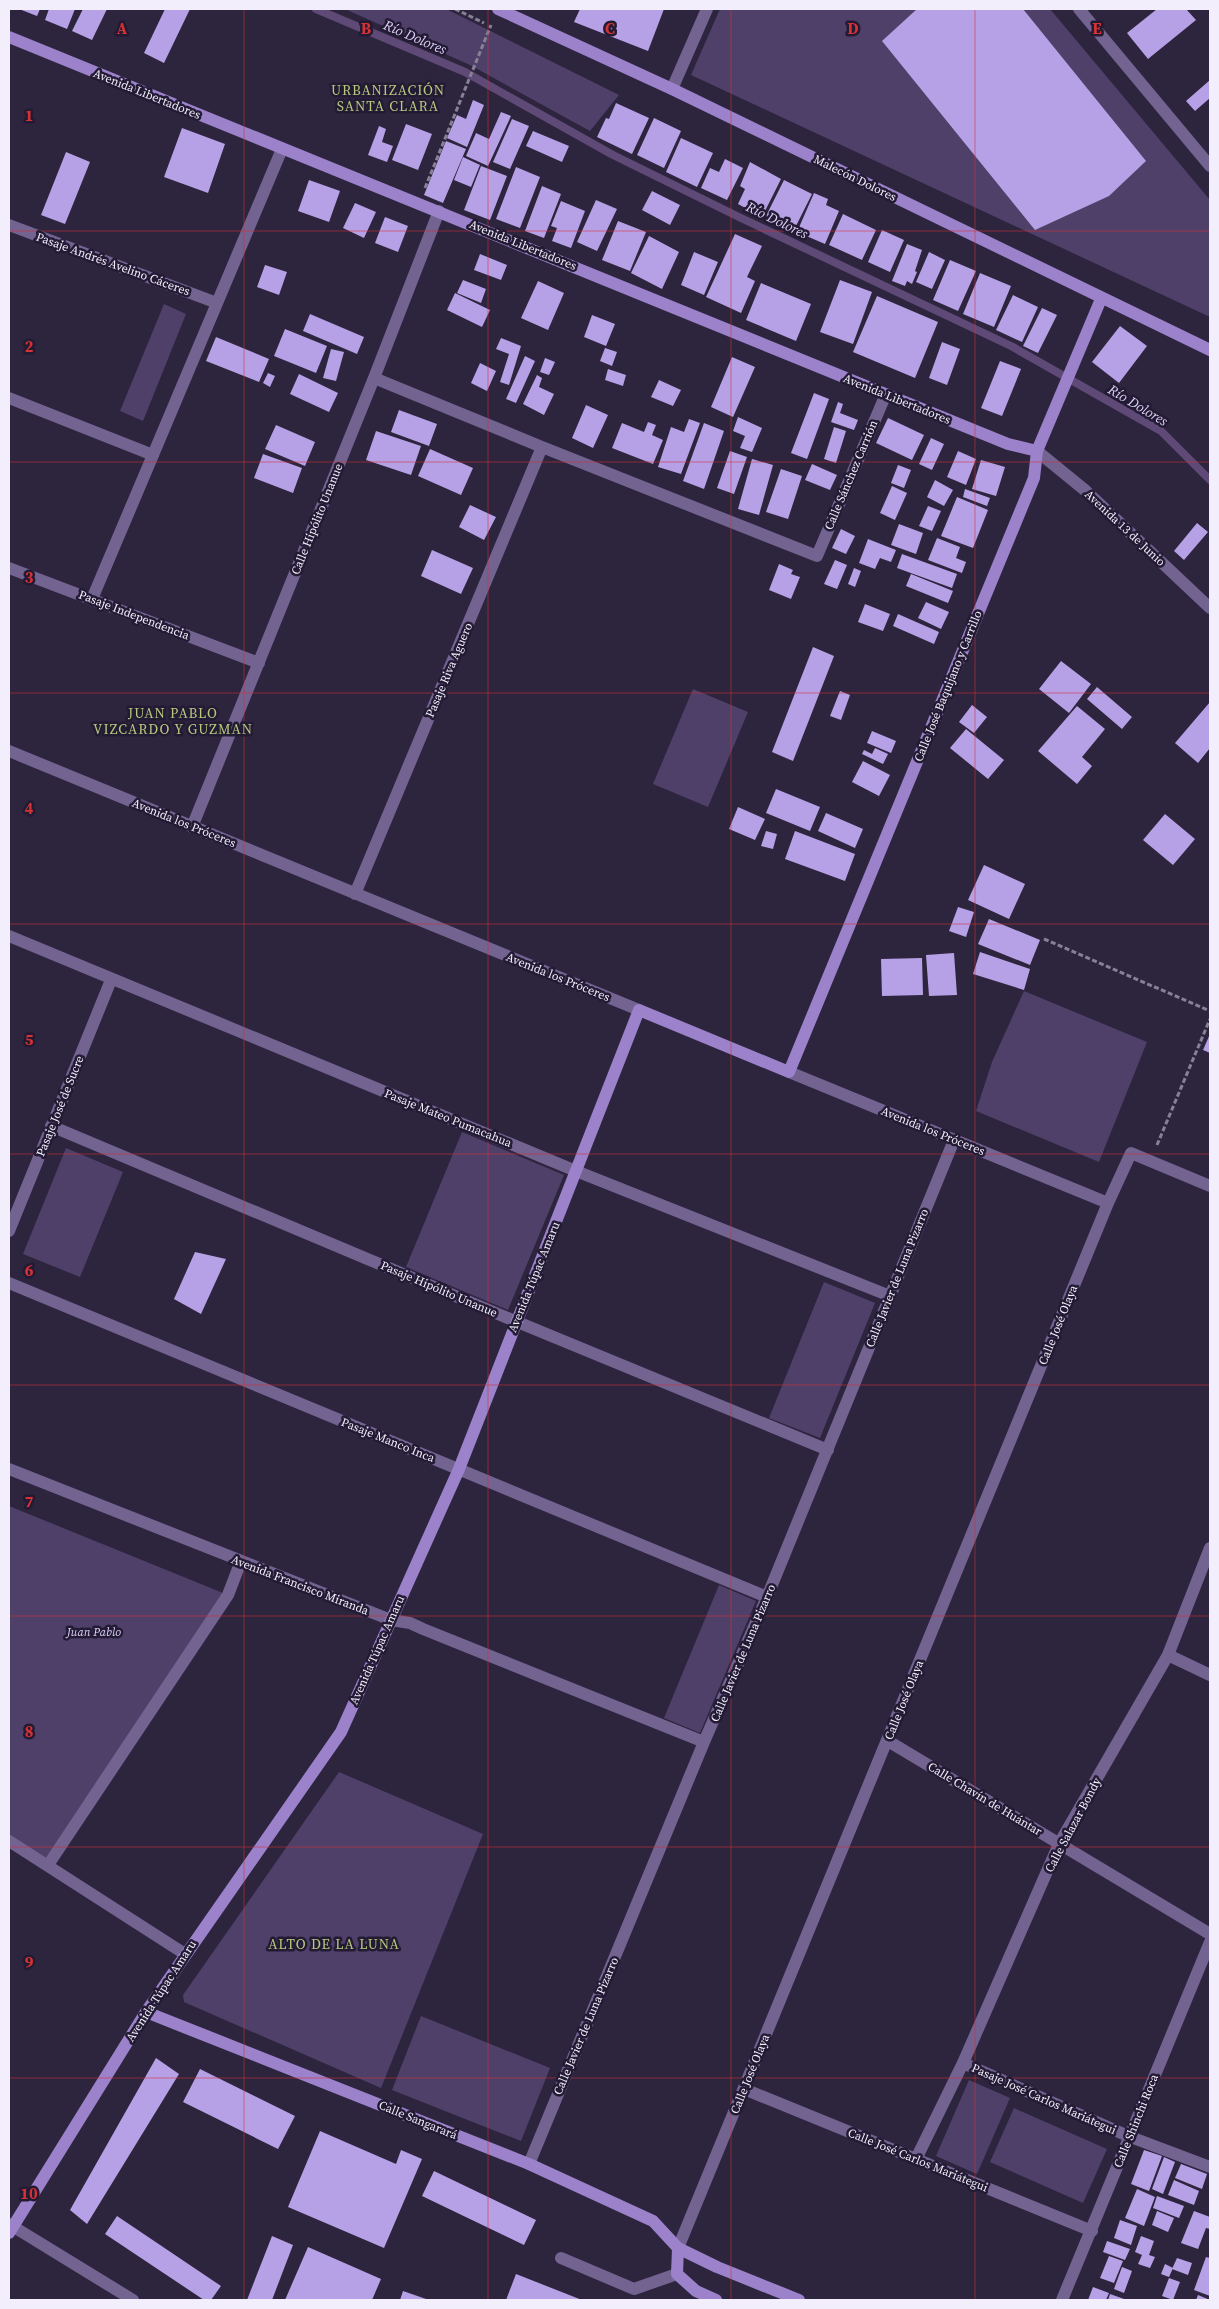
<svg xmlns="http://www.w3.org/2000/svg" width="1219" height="2309" viewBox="0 0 1219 2309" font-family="'Source Serif 4',serif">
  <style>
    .green { fill: #4f406a }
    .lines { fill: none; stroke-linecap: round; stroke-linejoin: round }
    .stream { stroke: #5f4a77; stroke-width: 8 }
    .building { fill: #b7a1e6 }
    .path { stroke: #878195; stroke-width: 3; stroke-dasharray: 5 2.5; stroke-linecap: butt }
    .lane { stroke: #726391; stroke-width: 12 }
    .street { stroke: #726391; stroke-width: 12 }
    .secondary { stroke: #9b82cb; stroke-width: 12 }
    .grid { fill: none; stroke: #d73233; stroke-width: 1; stroke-opacity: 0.55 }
    .labels { text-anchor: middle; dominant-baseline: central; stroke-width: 5; stroke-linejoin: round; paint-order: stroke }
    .street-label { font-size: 12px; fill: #f2eefc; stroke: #231a34 }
    .park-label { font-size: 12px; font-style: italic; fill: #ddd2f8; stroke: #231a34 }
    .water-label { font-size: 14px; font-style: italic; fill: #dcd1f6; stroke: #231a34 }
    .neighbourhood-label { font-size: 14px; letter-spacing: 1px; fill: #b8c87d; stroke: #231a34 }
    .grid-label { font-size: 16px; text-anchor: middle; font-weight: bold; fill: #d73233; stroke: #231a34; stroke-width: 5; stroke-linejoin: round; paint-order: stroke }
  </style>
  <rect width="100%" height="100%" fill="#2d243e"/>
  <!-- green -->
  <path class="green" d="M345 9H446L619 95 590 131 470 65Z
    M720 9H1050L1210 200V317L691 75Z
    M164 304 186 314 143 421 120 411Z
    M693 689 748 712 708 807 653 784Z
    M1024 991 1147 1042 1099 1162 976 1111 992 1062Z
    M462 1132 564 1175 508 1310 406 1267Z
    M66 1148 123 1172 80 1277 23 1254Z
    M824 1282 875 1303 820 1438 769 1418Z
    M9 1506 223 1593 42 1863 9 1841Z
    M719 1585 756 1601 700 1733 664 1718Z
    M339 1772 483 1834 381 2088 184 2002 183 1995Z
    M421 2016 550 2068 521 2141 392 2090Z
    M969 2080 1010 2098 977 2174 936 2156Z
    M1014 2108 1107 2149 1083 2203 990 2162Z"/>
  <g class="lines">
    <!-- stream -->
    <path class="stream" d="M316 9 465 72 613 155 741 218 1011 346 1161 431 1210 480"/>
  </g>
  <!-- building -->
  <path class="building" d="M19 9H40L37 16Z
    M49 9H75L67 29 45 20Z
    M83 9H107L92 40 72 31Z
    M165 9H190L164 63 144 53Z
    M580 9H664L648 51 574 22Z
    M917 9H1023L1146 161 1109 196 1035 230 882 41Z
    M1157 9H1186L1196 20 1148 59 1127 33Z
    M1210 80V98L1195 111 1186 101Z
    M473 100 484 105 467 147 447 138 457 115 466 119Z
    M616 103 649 118 632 154 597 137 606 118 609 119Z
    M501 112 511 116 488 166 466 156 476 133 489 139Z
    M654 118 681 131 664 168 637 155Z
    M512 119 529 126 510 169 493 162Z
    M406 124 432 134 418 170 392 160Z
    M379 126 386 129 382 142 393 146 387 162 368 155Z
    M182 128 225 144 208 193 164 177Z
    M533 131 569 146 562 162 526 146Z
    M681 138 713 153 697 187 666 172Z
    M446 141 466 149 443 203 424 195Z
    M66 152 90 162 65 224 41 215Z
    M463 157 480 165 471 187 454 180Z
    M725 159 743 168 727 200 701 188 710 168 719 172Z
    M750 162 781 179 762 217 738 204 745 189 740 186Z
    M481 166 507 176 490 220 464 210Z
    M516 167 540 177 520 228 496 219Z
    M309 180 340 191 329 222 298 211Z
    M784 180 812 194 794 230 766 216Z
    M542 186 561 194 544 238 525 231Z
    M652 191 680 205 670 225 642 210Z
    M814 193 828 199 826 205 839 211 825 244 797 232Z
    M596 200 617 209 597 251 577 242Z
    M561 201 585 211 571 248 552 241 557 228 551 226Z
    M355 203 376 212 364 238 343 228Z
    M843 214 876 230 862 260 829 245Z
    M385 217 408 226 398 252 375 243Z
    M618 221 646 232 630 271 602 260Z
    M882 230 904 240 890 272 868 262Z
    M735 234 762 246 747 277 755 281 741 313 706 297Z
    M649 236 679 252 662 289 631 273Z
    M907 244 922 250 915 271 917 272 912 284 907 281 905 286 892 281Z
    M694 252 718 262 704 295 681 285Z
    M929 252 945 260 932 289 916 282Z
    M480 254 507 265 501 280 474 270Z
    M950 260 976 271 958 311 933 300Z
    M265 265 287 272 279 295 257 287Z
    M980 273 1011 286 994 327 963 314Z
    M463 280 486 289 481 303 457 293Z
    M840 280 872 292 853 344 820 332Z
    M538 281 564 293 548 330 521 318Z
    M761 283 811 304 796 341 746 320Z
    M455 293 490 310 482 327 447 310Z
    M1013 295 1038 307 1022 342 996 330Z
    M877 296 938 322 915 378 853 352Z
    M1042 308 1057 315 1038 353 1023 346Z
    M310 314 364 337 357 354 303 331Z
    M592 315 615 324 606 346 584 337Z
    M1120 326 1147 346 1119 383 1092 362Z
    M285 329 327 346 316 373 274 356Z
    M216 337 269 359 259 382 206 361Z
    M501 338 521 346 509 385 500 382 509 354 496 349Z
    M942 342 960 349 947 385 929 378Z
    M605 348 617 352 612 366 600 361Z
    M331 349 344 352 336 381 323 378Z
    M525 356 535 361 516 403 506 399Z
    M732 357 755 367 733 417 711 407Z
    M545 358 555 362 549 375 540 372Z
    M1000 361 1021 369 1002 416 981 408Z
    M480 363 496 371 487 391 471 383Z
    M608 369 626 375 623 386 605 380Z
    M268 373 275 376 270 387 263 383Z
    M299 374 338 393 329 412 290 394Z
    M537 375 542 378 539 387 554 394 544 415 523 404Z
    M659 380 681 390 673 406 651 397Z
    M814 393 829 399 807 459 791 453Z
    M838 402 843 404 840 413 858 420 854 430 831 422Z
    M586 405 608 415 593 448 572 438Z
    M399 410 437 424 429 446 391 432Z
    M738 417 762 428 752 452 740 448 745 436 733 431Z
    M888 418 924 435 912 460 876 443Z
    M689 419 700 423 681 474 658 467 671 427 684 432Z
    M648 422 656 425 652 435 663 440 653 464 612 448 622 423 644 432Z
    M704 423 724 431 704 489 683 481Z
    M276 425 315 442 305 466 265 449Z
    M834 427 846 431 836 463 824 459Z
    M376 431 421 446 411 475 366 460Z
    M931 438 944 444 932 470 919 464Z
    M430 449 473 468 461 495 418 476Z
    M730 451 747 457 734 494 717 488Z
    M958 451 976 459 966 485 947 477Z
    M263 454 302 468 293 493 254 478Z
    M752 459 773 465 759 515 738 509Z
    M981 460 1005 467 996 496 972 489Z
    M812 464 837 475 830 490 805 480Z
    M898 465 911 470 904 488 891 483Z
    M781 469 802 476 788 519 766 512Z
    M935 480 953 490 944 506 927 497Z
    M892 486 907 493 895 520 880 513Z
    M965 489 990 498 987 506 963 497Z
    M957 497 988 510 973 548 941 536Z
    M470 505 496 517 484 540 459 527Z
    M928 506 941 511 932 531 919 526Z
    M1197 523 1208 532 1184 560 1174 551Z
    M899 524 923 533 916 554 891 545Z
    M841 529 855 536 846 554 832 548Z
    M937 538 960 547 956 558 966 562 962 573 928 560Z
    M868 539 896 550 891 562 880 558 875 569 859 563Z
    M432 550 473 568 461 594 421 576Z
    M902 554 957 574 952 588 897 568Z
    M835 560 847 565 837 589 824 584Z
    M779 564 793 570 791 574 800 577 791 599 769 590Z
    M854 568 861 571 855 587 848 584Z
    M911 574 953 591 948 603 906 586Z
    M926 602 949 612 941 629 918 618Z
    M865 604 890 614 883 631 858 622Z
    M898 614 939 632 934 644 893 626Z
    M813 647 834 656 793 761 772 752Z
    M1061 661 1091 684 1069 713 1039 689Z
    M1097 687 1132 717 1122 729 1087 699Z
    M840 691 850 695 841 720 830 716Z
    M1210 702V748L1198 763 1175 743Z
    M972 705 987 717 974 733 959 722Z
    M1077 706 1105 729 1082 757 1092 766 1077 784 1038 751Z
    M966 729 1004 760 988 779 950 748Z
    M872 731 896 741 891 753 867 743Z
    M875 748 888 754 883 764 862 754 864 750 872 754Z
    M863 761 890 775 879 796 852 782Z
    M776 789 820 807 810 831 766 813Z
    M738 807 765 819 755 840 729 829Z
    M826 813 863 829 855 848 818 831Z
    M1165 814 1195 839 1173 865 1143 840Z
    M766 831 777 834 773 849 761 846Z
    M795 831 855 854 845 881 785 859Z
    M984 865 1025 884 1009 919 968 900Z
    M958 907 974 912 966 937 949 931Z
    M989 919 1040 940 1030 965 978 944Z
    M980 952 1030 969 1024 990 973 974Z
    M954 953 957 995 929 996 926 955Z
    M922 958 923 995 882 996 881 959Z
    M1210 1034V1053L1203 1050Z
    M195 1252 226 1259 201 1314 174 1299Z
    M156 2058 179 2074 87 2224 70 2210Z
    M200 2069 295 2116 278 2149 183 2102Z
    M320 2131 396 2164 401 2150 422 2159 384 2248 288 2207Z
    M1144 2150 1162 2156 1149 2191 1131 2184Z
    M1164 2157 1175 2162 1163 2194 1152 2189Z
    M1181 2164 1207 2174 1202 2189 1175 2178Z
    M434 2171 536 2220 524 2245 422 2196Z
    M1174 2180 1199 2191 1194 2205 1168 2195Z
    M1137 2189 1155 2197 1144 2226 1125 2218Z
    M1157 2196 1184 2206 1179 2218 1153 2208Z
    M1157 2211 1174 2218 1168 2232 1152 2225Z
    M1194 2211 1210 2217V2229L1206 2228 1198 2249 1181 2243Z
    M117 2216 221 2286 211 2300H204L105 2234Z
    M1120 2220 1137 2226 1131 2245 1114 2238Z
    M272 2236 293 2245 272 2300H247Z
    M1141 2236 1154 2241 1149 2255 1155 2257 1150 2268 1138 2264 1142 2255 1135 2252Z
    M1107 2241 1130 2249 1125 2260 1103 2252Z
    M308 2247 381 2279 372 2300H285Z
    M1109 2256 1123 2261 1114 2283 1100 2278Z
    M1206 2257 1210 2258V2296L1194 2290Z
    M1177 2258 1192 2263 1188 2275 1172 2269Z
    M1165 2264 1173 2268 1169 2277 1161 2274Z
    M1122 2267 1132 2271 1124 2293 1114 2289Z
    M516 2274 582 2300H506Z
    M1169 2278 1180 2282 1173 2300 1162 2296Z
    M1093 2287 1109 2293 1106 2300H1088Z
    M403 2291 429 2300H400Z
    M1110 2294 1127 2300H1108Z
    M1198 2295 1210 2300H1196Z"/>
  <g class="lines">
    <!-- path -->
    <path class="path" d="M455 9 484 23
      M425 188 491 25
      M1044 939 1210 1011
      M1157 1145 1210 1019"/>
    <!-- lane -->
    <path class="lane" d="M92 599 153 455
      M561 2258 634 2289 677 2274"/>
    <!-- street -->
    <path class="street" d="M1079 9 1210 166
      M672 89 707 9
      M9 225 217 303
      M374 378 542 447 817 556 886 394
      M9 398 153 455 282 149
      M1037 451 1086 491 1210 608
      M9 568 259 663
      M9 751 639 1010
      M192 827 374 378 439 211
      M355 894 542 447
      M9 936 576 1171 890 1296
      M789 1072 1108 1203
      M51 1126 515 1321 828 1450
      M9 1231 111 980
      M9 1283 767 1597
      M9 1469 391 1620 410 1623 423 1629 704 1742
      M1168 1655 1210 1675
      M888 1741 1210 1934
      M9 1841 185 1954
      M48 1865 228 1595 241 1561
      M963 2063 1128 2136 1210 2167
      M744 2089 1092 2231
      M916 2159 963 2063 1059 1844 1168 1655 1210 1548
      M529 2164 704 1742 767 1597 954 1140
      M9 2224 133 2300
      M678 2248 1108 1203 1131 1153 1210 1186
      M1062 2300 1210 1942"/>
    <!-- secondary -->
    <path class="secondary" d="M498 9 672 89 1210 350
      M9 37 1008 444 1037 451
      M146 2012 529 2164 653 2221 678 2248 717 2267 799 2300
      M9 2233 146 2012 341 1732 459 1469 639 1010 789 1072 1034 478 1037 451 1101 299
      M678 2248 677 2274 696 2291 716 2300"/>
  </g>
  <!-- grid -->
  <path class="grid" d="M244 9V2300M488 9V2300M731 9V2300M975 9V2300M9 231H1210M9 462H1210M9 693H1210M9 924H1210M9 1154H1210M9 1385H1210M9 1616H1210M9 1847H1210M9 2078H1210"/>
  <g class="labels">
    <!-- street labels -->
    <g class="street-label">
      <text transform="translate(147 94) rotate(22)">Avenida Libertadores</text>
      <text transform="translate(855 178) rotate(26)">Malecón Dolores</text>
      <text transform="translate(523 245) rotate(22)">Avenida Libertadores</text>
      <text transform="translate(113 264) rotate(20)">Pasaje Andrés Avelino Cáceres</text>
      <text transform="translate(897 399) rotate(22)">Avenida Libertadores</text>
      <text transform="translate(851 475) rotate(-67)">Calle Sánchez Carrión</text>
      <text transform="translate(317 519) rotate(-68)">Calle Hipólito Unanue</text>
      <text transform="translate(1125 528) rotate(43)">Avenida 13 de Junio</text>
      <text transform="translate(134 615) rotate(21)">Pasaje Independencia</text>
      <text transform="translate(449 670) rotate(-67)">Pasaje Riva Aguero</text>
      <text transform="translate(948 686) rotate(-68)">Calle José Baquijano y Carrillo</text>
      <text transform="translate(184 823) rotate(22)">Avenida los Próceres</text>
      <text transform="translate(558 977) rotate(22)">Avenida los Próceres</text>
      <text transform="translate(60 1106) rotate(-68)">Pasaje José de Sucre</text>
      <text transform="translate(448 1118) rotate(22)">Pasaje Mateo Pumacahua</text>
      <text transform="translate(933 1131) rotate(22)">Avenida los Próceres</text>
      <text transform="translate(534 1277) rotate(-68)">Avenida Túpac Amaru</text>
      <text transform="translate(897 1278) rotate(-68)">Calle Javier de Luna Pizarro</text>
      <text transform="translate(439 1289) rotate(23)">Pasaje Hipólito Unanue</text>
      <text transform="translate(1058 1325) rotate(-68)">Calle José Olaya</text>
      <text transform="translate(388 1440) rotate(22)">Pasaje Manco Inca</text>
      <text transform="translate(300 1585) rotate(21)">Avenida Francisco Miranda</text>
      <text transform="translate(377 1650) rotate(-66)">Avenida Túpac Amaru</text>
      <text transform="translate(743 1653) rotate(-67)">Calle Javier de Luna Pizarro</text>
      <text transform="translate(904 1700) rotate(-68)">Calle José Olaya</text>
      <text transform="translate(985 1799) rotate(31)">Calle Chavín de Huántar</text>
      <text transform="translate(1073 1825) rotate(-62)">Calle Salazar Bondy</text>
      <text transform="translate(161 1991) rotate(-57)">Avenida Túpac Amaru</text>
      <text transform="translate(586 2026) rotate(-67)">Calle Javier de Luna Pizarro</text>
      <text transform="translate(750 2074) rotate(-68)">Calle José Olaya</text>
      <text transform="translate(1044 2099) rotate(24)">Pasaje José Carlos Mariátegui</text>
      <text transform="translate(418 2120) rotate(22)">Calle Sangarará</text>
      <text transform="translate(1136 2121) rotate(-68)">Calle Shinchi Roca</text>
      <text transform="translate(918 2160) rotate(22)">Calle José Carlos Mariátegui</text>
    </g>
    <!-- park labels -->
    <g class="park-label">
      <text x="94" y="1632">Juan Pablo</text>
    </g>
    <!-- water labels -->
    <g class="water-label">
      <text transform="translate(415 37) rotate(23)">Río Dolores</text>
      <text transform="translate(777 220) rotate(26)">Río Dolores</text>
      <text transform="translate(1138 405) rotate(31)">Río Dolores</text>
    </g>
    <!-- neighbourhood labels -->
    <g class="neighbourhood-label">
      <text x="388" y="90">URBANIZACIÓN<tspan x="388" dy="16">SANTA CLARA</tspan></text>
      <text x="173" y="713">JUAN PABLO<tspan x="173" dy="16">VIZCARDO Y GUZMAN</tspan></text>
      <text x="334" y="1944">ALTO DE LA LUNA</text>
    </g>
  </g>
  <g class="grid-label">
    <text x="122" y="34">A</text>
    <text x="366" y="34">B</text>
    <text x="610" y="34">C</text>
    <text x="853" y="34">D</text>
    <text x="1097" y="34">E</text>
    <text x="29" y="121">1</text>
    <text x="29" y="352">2</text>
    <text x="29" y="583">3</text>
    <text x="29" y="814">4</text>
    <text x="29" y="1045">5</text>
    <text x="29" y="1276">6</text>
    <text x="29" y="1507">7</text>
    <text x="29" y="1737">8</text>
    <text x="29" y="1968">9</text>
    <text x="29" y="2199">10</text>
  </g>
  <!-- border -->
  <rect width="1219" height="2309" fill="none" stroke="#f2eefc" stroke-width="20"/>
</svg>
